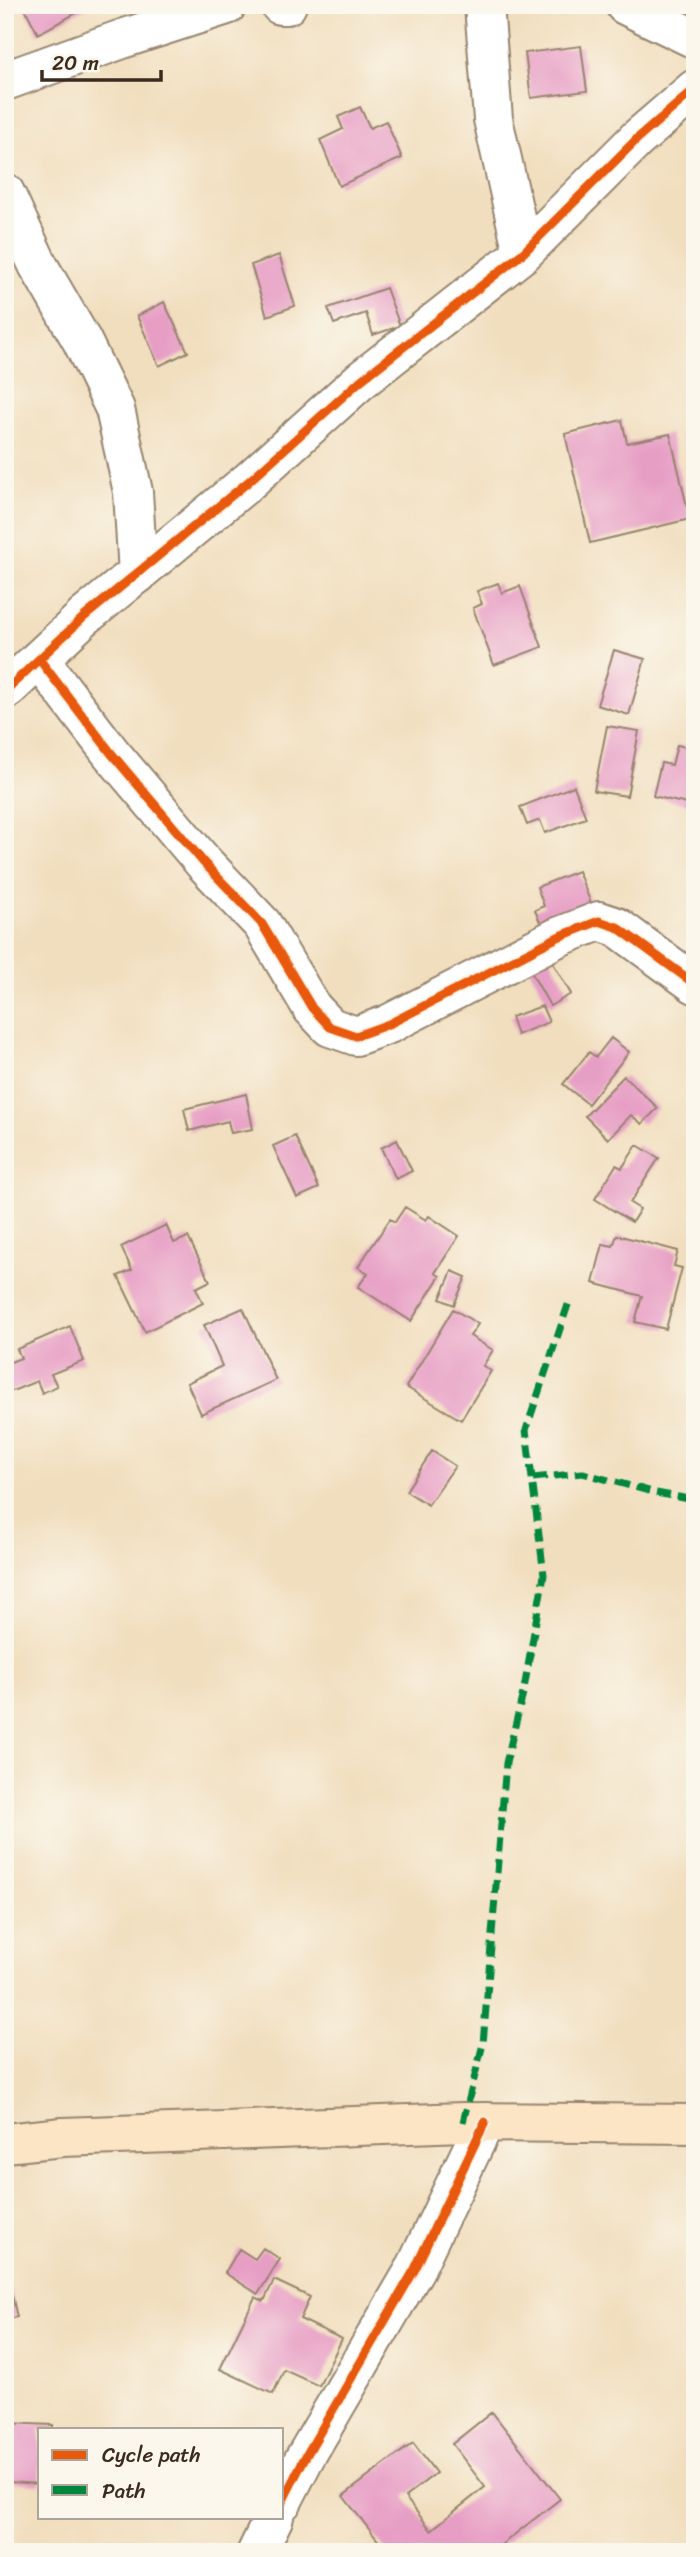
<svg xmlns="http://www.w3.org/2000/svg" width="700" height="2557" viewBox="0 0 700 2557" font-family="Sriracha,sans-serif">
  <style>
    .building { fill: #e79ec5 }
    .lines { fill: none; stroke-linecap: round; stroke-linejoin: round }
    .minor-casing { stroke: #96846e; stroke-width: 42 }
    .secondary-casing { stroke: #96846e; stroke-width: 42 }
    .minor { stroke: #fff; stroke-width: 38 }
    .secondary { stroke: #fce5c4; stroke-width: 38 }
    .quiet { stroke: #00873e; stroke-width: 7; stroke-dasharray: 14 7; stroke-linecap: butt }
    .cycleway-casing { stroke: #fbf7ec; stroke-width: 13 }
    .cycleway { stroke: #e8590c; stroke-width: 9 }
  </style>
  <rect width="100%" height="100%" fill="#fbf7ec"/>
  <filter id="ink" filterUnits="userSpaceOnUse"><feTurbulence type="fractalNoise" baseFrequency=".0143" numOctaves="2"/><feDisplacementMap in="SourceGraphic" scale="14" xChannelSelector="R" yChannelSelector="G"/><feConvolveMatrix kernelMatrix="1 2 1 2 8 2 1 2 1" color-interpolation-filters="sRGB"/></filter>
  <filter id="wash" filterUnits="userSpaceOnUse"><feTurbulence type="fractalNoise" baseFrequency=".00686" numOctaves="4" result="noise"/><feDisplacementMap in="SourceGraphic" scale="28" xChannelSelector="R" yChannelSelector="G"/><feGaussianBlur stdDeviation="1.57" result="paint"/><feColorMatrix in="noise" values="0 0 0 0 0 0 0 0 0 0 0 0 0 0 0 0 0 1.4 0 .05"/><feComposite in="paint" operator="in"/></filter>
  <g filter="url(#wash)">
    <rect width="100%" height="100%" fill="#f1debe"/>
    <g id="blocks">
      <!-- building -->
      <path class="building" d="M23 5H91L38 34Z
        M581 46 587 91 531 98 525 53Z
        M360 107 370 128 386 121 402 158 339 186 320 140 343 129 338 117Z
        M279 255 295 306 267 316 251 265Z
        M386 288 400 326 373 335 366 313 334 324 328 308Z
        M164 302 188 352 159 366 137 316Z
        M622 420 627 443 670 434 690 519 590 543 565 434Z
        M498 583 502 593 520 586 542 647 494 665 473 608 482 604 477 591Z
        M614 650 645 659 629 715 597 705Z
        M607 726 639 731 627 796 594 791Z
        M677 745 695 749V806L653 796 661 763 672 765Z
        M574 786 586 818 545 833 540 820 527 825 520 807Z
        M578 871 594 911 544 932 535 910 544 906 537 887Z
        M546 951 571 994 550 1006 526 963Z
        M542 1006 549 1022 517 1035 511 1017Z
        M611 1038 629 1052 588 1104 563 1084 589 1052 596 1057Z
        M624 1076 658 1108 642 1124 631 1115 608 1139 585 1116Z
        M246 1094 253 1129 231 1133 228 1121 189 1131 184 1109Z
        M295 1136 319 1188 297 1198 273 1146Z
        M397 1140 412 1171 396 1179 381 1148Z
        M637 1145 659 1158 630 1203 640 1209 632 1222 595 1199 616 1165 622 1168Z
        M405 1207 426 1220 429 1216 459 1236 435 1273 440 1276 411 1321 358 1287 368 1273 358 1267 390 1219 395 1222Z
        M166 1225 174 1243 188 1237 210 1281 196 1288 203 1303 145 1332 118 1276 132 1270 121 1247Z
        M617 1235 678 1251 674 1266 682 1268 666 1329 635 1322 642 1296 593 1283 603 1244 613 1246Z
        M452 1271 466 1277 454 1305 440 1299Z
        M243 1308 276 1380 201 1414 187 1383 222 1366 204 1325Z
        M453 1309 478 1324 470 1336 493 1350 483 1366 491 1371 461 1420 406 1387Z
        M70 1326 84 1361 51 1374 57 1386 42 1393 37 1381 5 1394V1364L21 1358 17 1349Z
        M432 1451 455 1466 428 1505 406 1491Z
        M263 2248 280 2259 258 2294 225 2273 239 2249 255 2259Z
        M5 2265 17 2317 5 2320Z
        M274 2280 310 2297 300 2319 342 2339 319 2386 284 2370 273 2394 220 2369 255 2297 264 2301Z
        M492 2412 560 2499 492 2552H387L343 2496 413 2443 436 2473 405 2497 431 2530 485 2487 452 2444Z
        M5 2423 53 2425V2429H40V2484L9 2482V2491H5Z"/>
    </g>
  </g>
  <g filter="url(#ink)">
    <use href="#blocks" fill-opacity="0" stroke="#96846e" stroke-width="2"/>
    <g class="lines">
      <defs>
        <path id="minor" d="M280 5H287
          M484 5 493 119 523 253
          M625 5 695 39
          M5 81 125 38 227 5
          M5 193 38 265 82 341 115 409 133 492 138 574
          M39 659 111 753 204 863 262 924 312 1008 330 1027 356 1036 389 1024 558 937 599 921 617 927 695 984
          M5 691 84 617 248 482 360 381 523 253 637 139 695 89
          M282 2502 303 2461 415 2269 485 2122
          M257 2552 274 2517"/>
        <path id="secondary" d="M5 2143 63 2137 463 2122 695 2124"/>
      </defs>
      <!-- minor casing -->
      <use href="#minor" class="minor-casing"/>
      <!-- secondary casing -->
      <use href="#secondary" class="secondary-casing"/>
      <!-- minor -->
      <use href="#minor" class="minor"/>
      <!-- secondary -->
      <use href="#secondary" class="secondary"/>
      <!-- quiet -->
      <path class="quiet" d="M533 1478 583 1473 656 1493 695 1500
        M463 2122 483 2044 506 1763 524 1689 544 1575 526 1430 570 1299"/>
      <defs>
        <path id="cycleway" d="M39 659 111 753 204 863 262 924 312 1008 330 1027 356 1036 389 1024 558 937 599 921 617 927 695 984
          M5 691 84 617 248 482 360 381 523 253 637 139 695 89
          M282 2502 303 2461 415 2269 485 2122"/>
      </defs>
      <!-- cycleway casing -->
      <use href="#cycleway" class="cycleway-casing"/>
      <!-- cycleway -->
      <use href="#cycleway" class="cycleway"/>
    </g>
  </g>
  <!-- margin -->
  <rect width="700" height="2557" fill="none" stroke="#fbf7ec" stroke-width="28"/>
  <!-- legend -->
  <rect x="38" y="2428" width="245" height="91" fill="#fbf7ec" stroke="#aea59a" stroke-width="2"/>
  <rect x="52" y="2450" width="35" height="10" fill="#e8590c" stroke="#aea59a" stroke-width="2"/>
  <text x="102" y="2462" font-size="21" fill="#3b2a1e">Cycle path</text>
  <rect x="52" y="2485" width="35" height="10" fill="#00873e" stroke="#aea59a" stroke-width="2"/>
  <text x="102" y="2498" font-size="21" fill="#3b2a1e">Path</text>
  <!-- scale -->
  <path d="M42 70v10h119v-10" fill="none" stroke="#3b2a1e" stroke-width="3.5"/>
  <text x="52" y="70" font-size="21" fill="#3b2a1e" stroke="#fbf7ec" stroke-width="5" paint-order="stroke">20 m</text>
</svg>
